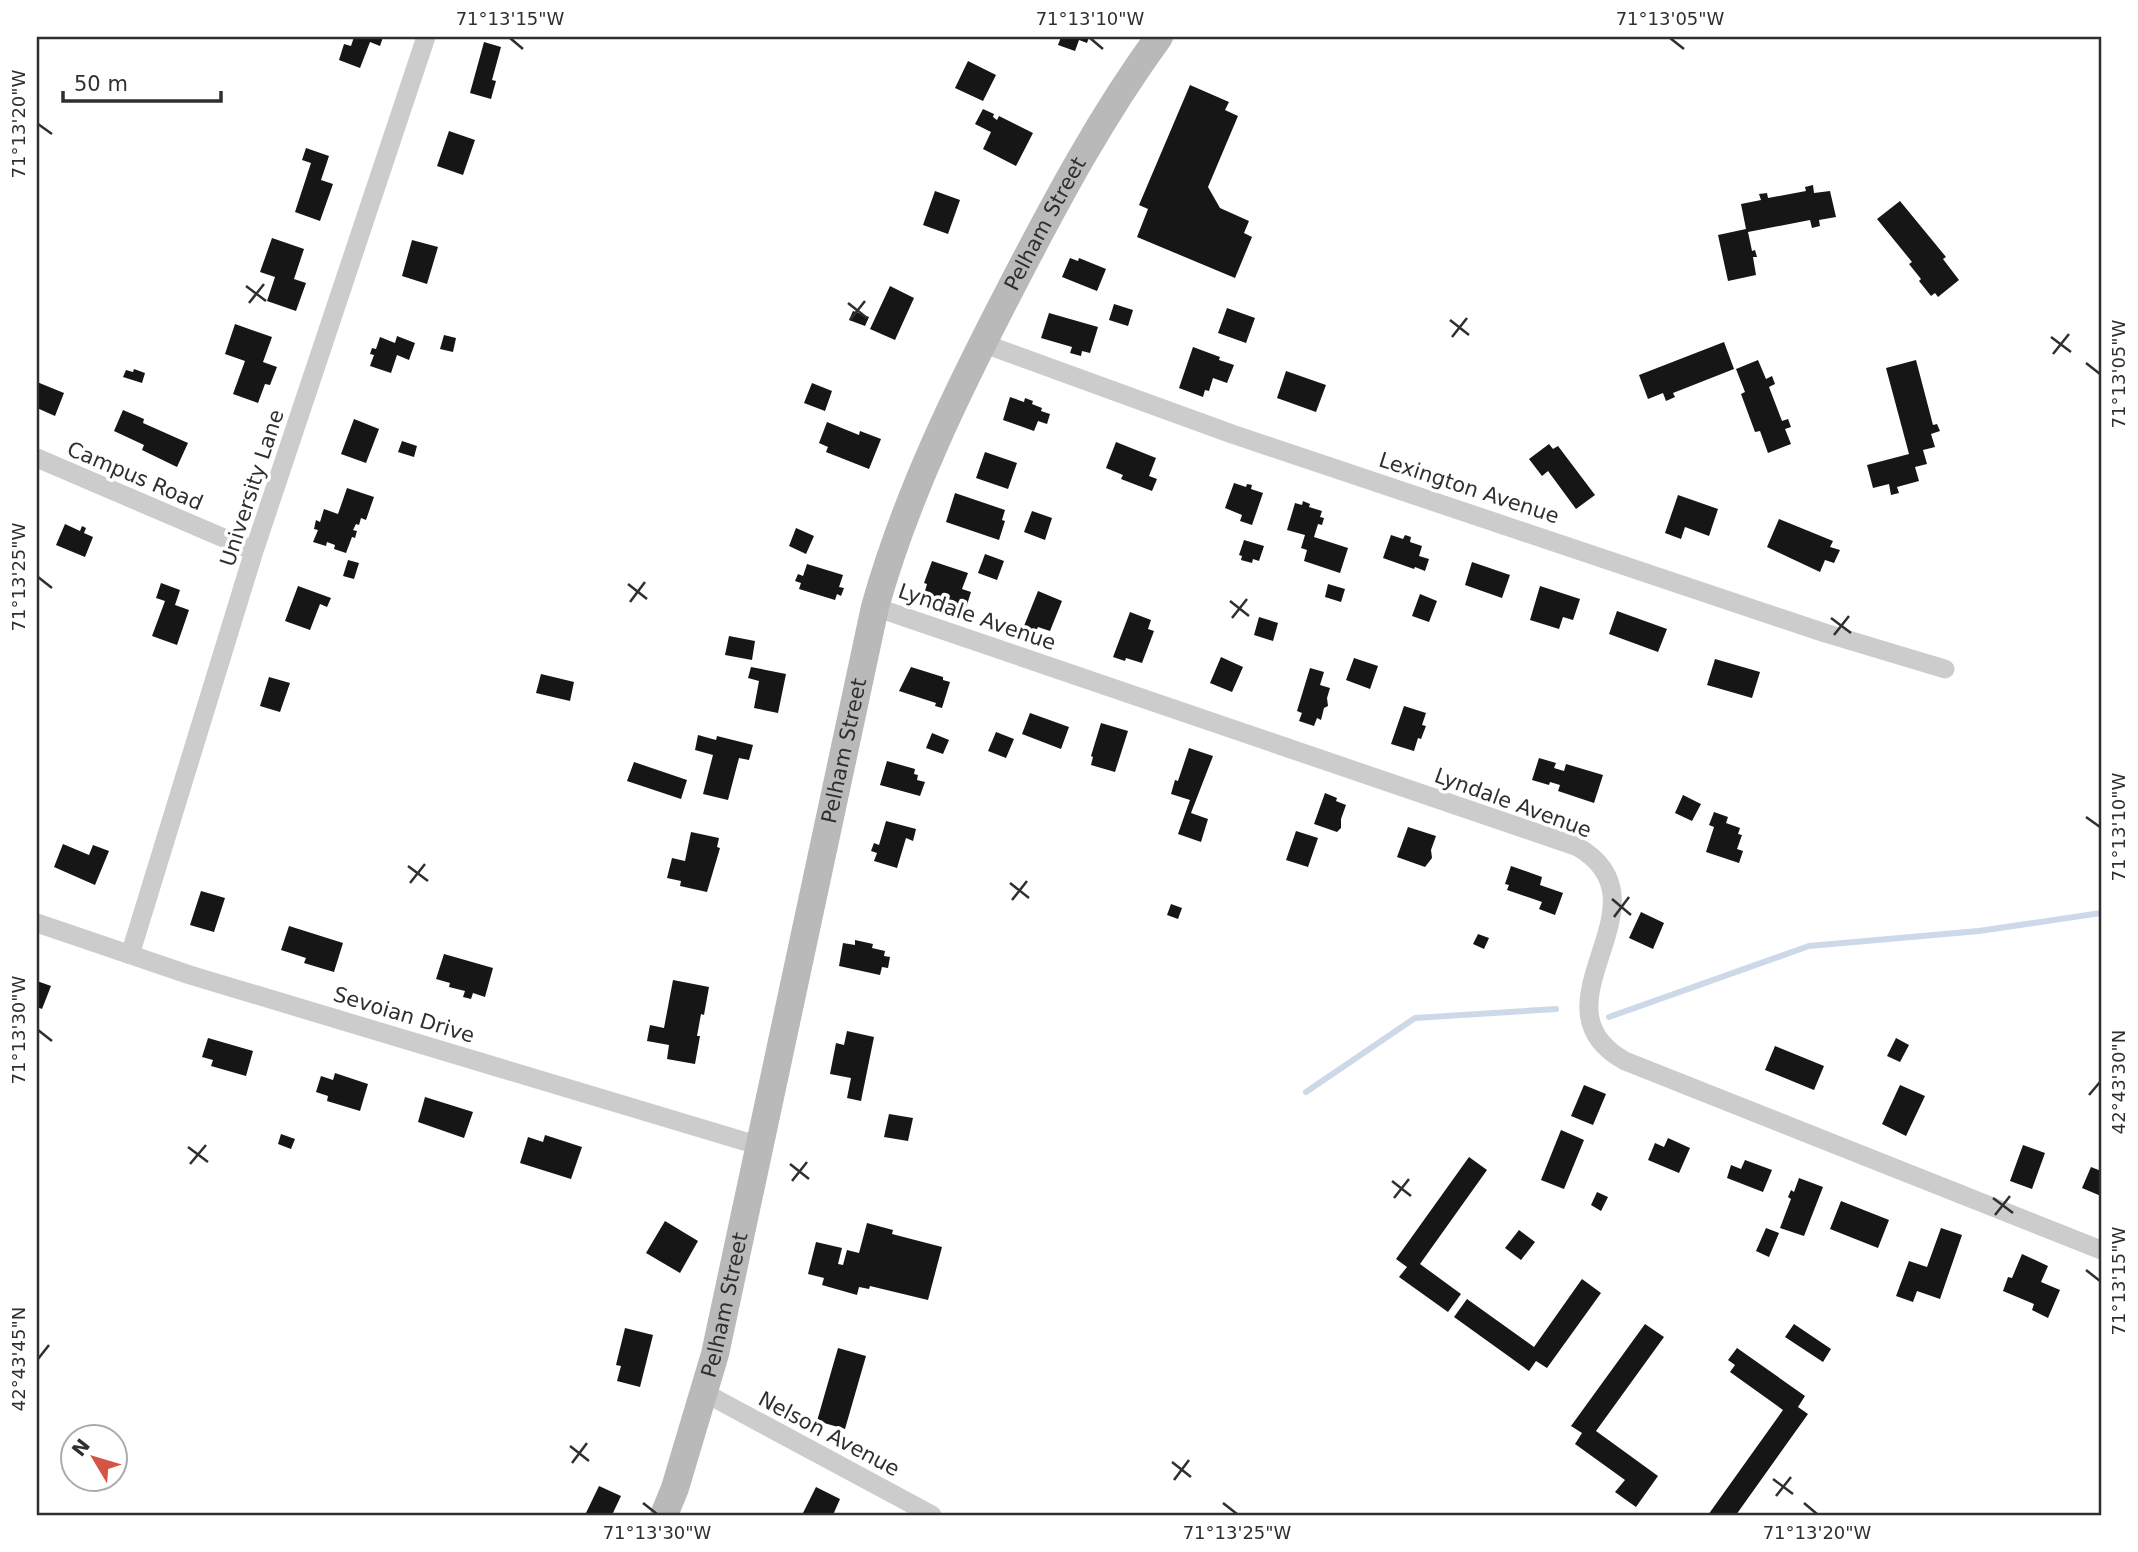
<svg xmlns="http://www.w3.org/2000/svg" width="2138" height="1552" viewBox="0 0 2138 1552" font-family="'DejaVu Sans',sans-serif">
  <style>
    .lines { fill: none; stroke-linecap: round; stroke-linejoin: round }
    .stream { stroke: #cdd9e8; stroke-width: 6 }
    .building { fill: #161616 }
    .street { stroke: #ccc; stroke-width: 19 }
    .secondary { stroke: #b9b9b9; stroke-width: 28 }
    .ticks { fill: none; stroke: #2f2f2f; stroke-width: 2.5 }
    .labels { text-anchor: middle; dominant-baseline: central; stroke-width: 7; stroke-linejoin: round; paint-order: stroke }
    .street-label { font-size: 21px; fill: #2f2f2f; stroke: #fff }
    .neatline { fill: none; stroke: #2f2f2f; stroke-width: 2.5 }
    .ticks-label { font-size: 18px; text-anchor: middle; fill: #2f2f2f }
  </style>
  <rect width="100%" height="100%" fill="#fff"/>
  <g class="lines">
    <!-- stream -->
    <path class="stream" d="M1609 1017 1809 946 1979 931 2101 913
      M1306 1092 1415 1018 1556 1009"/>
  </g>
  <!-- building -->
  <path class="building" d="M354 37H383L380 46 370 42 360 68 339 60 344 44 351 46Z
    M1061 37H1089L1087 43 1079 40 1075 51 1058 45Z
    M484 42 501 47 492 80 496 81 491 99 470 93Z
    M968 61 996 75 983 101 955 88Z
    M1190 85 1229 102 1225 110 1238 116 1208 187 1220 208 1249 221 1244 233 1252 237 1235 278 1137 237 1148 209 1139 205Z
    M983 109 994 114 993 117 997 120 999 116 1033 133 1016 166 983 149 991 132 975 124Z
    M449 131 475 140 463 175 437 166Z
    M306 148 329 156 321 180 333 184 320 221 295 212 311 163 302 160Z
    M1813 185 1814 193 1830 191 1836 217 1819 220 1820 226 1812 228 1810 220 1748 232 1752 251 1755 250 1757 257H1753L1756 275 1728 281 1718 235 1746 229 1741 204 1761 200 1759 194 1767 193 1768 198 1806 191 1805 187Z
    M935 191 960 200 948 234 923 225Z
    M1900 201 1946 257 1943 259 1959 280 1938 297 1935 293 1931 296 1919 281 1921 279 1909 264 1912 262 1877 219Z
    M272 238 304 249 294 279 306 283 296 311 267 301 275 277 260 272Z
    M412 240 438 247 427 284 402 276Z
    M1070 258 1078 261 1079 258 1106 269 1097 291 1062 277Z
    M890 286 914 298 895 340 870 329Z
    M1114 304 1133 310 1128 326 1109 320Z
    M1227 308 1255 318 1246 343 1218 333Z
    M853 311 869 317 865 326 849 320Z
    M1049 313 1098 327 1090 353 1082 351 1081 356 1070 353 1072 347 1041 338Z
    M235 324 272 337 263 362 277 367 270 385 265 384 258 403 233 394 245 361 225 354Z
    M444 335 456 338 453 352 440 349Z
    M397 336 415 343 409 360 397 355 391 373 370 366 374 355 370 354 372 348 376 349 380 337 395 343Z
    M1724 342 1734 369 1673 393 1675 397 1666 401 1663 393 1648 399 1639 375Z
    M1193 347 1220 357 1219 360 1234 365 1227 383 1213 378 1209 391 1205 390 1203 397 1179 388Z
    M1758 360 1766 379 1772 376 1775 384 1769 387 1782 421 1788 419 1791 427 1785 429 1791 444 1768 453 1760 431 1755 432 1741 394 1745 392 1736 369Z
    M1916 360 1933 425 1937 424 1940 431 1931 434 1935 447 1923 450 1927 464 1915 467 1919 481 1897 487 1899 493 1891 495 1889 484 1873 488 1867 465 1909 454 1886 368Z
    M134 369 145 373 142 383 123 377 126 370 133 372Z
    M1286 371 1326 385 1316 412 1277 398Z
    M37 382 64 393 55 416 37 408Z
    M812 383 832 391 825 411 804 403Z
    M1010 397 1024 402 1025 398 1033 401 1032 404 1042 408 1041 411 1050 414 1047 424 1038 421 1034 431 1003 420Z
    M123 410 144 419 143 423 188 443 177 467 142 450 144 445 114 431Z
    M354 419 379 429 366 463 341 454Z
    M827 422 859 435 860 431 881 439 869 469 826 452 828 447 819 443Z
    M402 441 417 446 414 457 398 452Z
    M1116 442 1156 458 1149 476 1157 479 1152 491 1121 479 1123 475 1106 468Z
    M1549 444 1553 449 1558 446 1595 495 1576 509 1548 471 1542 476 1529 459Z
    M985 452 1017 463 1008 489 976 478Z
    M1234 483 1246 487 1247 484 1252 485 1251 489 1263 493 1252 525 1240 521 1242 515 1225 508Z
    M347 488 374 497 366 520 361 518 359 525 356 524 353 530 357 531 355 538 352 537 346 553 334 549 335 545 327 542 326 546 313 542 318 530 314 529 316 520 320 522 324 509 338 514Z
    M955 493 1005 510 1002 520 1005 521 999 540 946 522Z
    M1678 495 1718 509 1709 536 1685 527 1681 539 1665 533Z
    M1303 501 1310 504 1309 507 1322 511 1320 517 1324 518 1322 525 1318 524 1314 537 1348 548 1340 573 1304 561 1307 550 1301 548 1305 535 1287 530 1295 503 1302 505Z
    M1032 511 1052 518 1045 540 1024 532Z
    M1779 519 1833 541 1830 547 1840 550 1834 563 1825 560 1820 572 1767 547Z
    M65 524 80 531 82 526 86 528 84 533 93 537 85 557 56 545Z
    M796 528 814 536 806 554 789 546Z
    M1391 535 1403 539 1405 535 1411 537 1410 542 1422 546 1419 556 1429 559 1425 571 1415 567 1414 569 1383 558Z
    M1244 540 1264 546 1259 561 1253 559 1252 563 1241 560 1242 556 1239 555Z
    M985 554 1004 561 997 580 978 573Z
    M348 560 359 563 354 579 343 576Z
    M932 561 968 573 962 589 971 592 965 611 923 598 927 584 924 583Z
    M1472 562 1510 575 1502 598 1465 585Z
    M807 564 843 575 839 587 844 588 841 596 837 594 835 600 799 589 801 583 795 581 798 574 803 576Z
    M161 583 180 590 175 605 189 610 177 645 152 636 165 601 156 598Z
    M1328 584 1345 589 1341 602 1325 597Z
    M298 586 331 598 327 607 320 604 310 630 285 621Z
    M1540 586 1580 599 1573 620 1563 617 1559 629 1530 620Z
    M1038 591 1062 601 1050 631 1038 627 1036 631 1024 626Z
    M1420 594 1437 601 1429 622 1412 616Z
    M1617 611 1667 629 1658 652 1609 634Z
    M1130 612 1151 620 1148 629 1154 631 1142 663 1126 658 1125 661 1113 657Z
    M1259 617 1278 623 1273 641 1254 635Z
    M729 636 755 641 752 660 725 655Z
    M1221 657 1243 667 1232 692 1210 683Z
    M1354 658 1378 666 1370 689 1346 680Z
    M1715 659 1760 672 1752 698 1707 685Z
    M751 667 786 674 778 713 754 708 759 681 748 678Z
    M911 667 943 677V680L950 682 942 708 935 706 936 703 899 691Z
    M1310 668 1324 672 1320 685 1330 688 1327 698 1328 706 1324 708 1321 720 1317 718 1314 726 1299 721 1302 713 1297 711Z
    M541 674 574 682 570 701 536 693Z
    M269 677 290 683 280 712 260 706Z
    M1404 706 1426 713 1422 725 1426 726 1421 739 1418 738 1414 751 1391 744Z
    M1030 713 1069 727 1061 749 1022 734Z
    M1101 723 1128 731 1115 772 1091 765 1093 757 1091 756Z
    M996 732 1014 739 1006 758 988 751Z
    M932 733 949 740 943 754 926 748Z
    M698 735 716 740 717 736 753 745 749 760 739 758 728 800 703 794 713 755 695 750Z
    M1189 748 1213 756 1191 813 1208 819 1201 842 1178 834 1190 800 1171 794 1175 780 1178 781Z
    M1539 758 1556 763 1554 768 1564 771 1566 764 1603 775 1594 803 1558 791 1560 785 1550 782 1549 785 1532 780Z
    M887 761 915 769 914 774 918 775 917 780 925 782 920 796 880 785Z
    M634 762 687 780 681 799 627 781Z
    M1325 793 1337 798 1336 801 1346 805 1341 819V828L1337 832 1314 824Z
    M1683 795 1701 804 1692 821 1675 813Z
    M1714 812 1728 817 1726 823 1740 828 1738 834 1742 835 1737 849 1743 851 1739 863 1706 852 1714 827 1709 825Z
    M886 821 916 829 913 841 906 838 897 868 874 861 877 853 871 851 874 843 879 845Z
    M1408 827 1436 836 1431 850 1432 858 1425 867 1397 857Z
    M1296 831 1318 838 1308 867 1286 860Z
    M691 832 719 838 717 847 720 848 707 892 680 886 681 881 667 878 672 858 685 861Z
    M63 844 89 855 93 845 109 851 95 885 54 867Z
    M1511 866 1542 877 1540 885 1563 893 1555 915 1539 909 1542 902 1507 890 1509 885 1505 884Z
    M201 891 225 898 214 932 190 925Z
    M1171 904 1182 908 1178 919 1167 915Z
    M1641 912 1664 923 1653 949 1629 938Z
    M289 926 343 943 334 972 304 963 306 958 281 950Z
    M1478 934 1489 938 1484 949 1473 944Z
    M855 940 873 944 872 948 885 951 884 956 890 957 888 968 882 967 880 975 839 966 843 943 855 945Z
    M444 954 493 968 485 997 473 993 471 999 463 997 465 991 449 987 450 983 436 979Z
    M673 980 709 987 704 1015 701 1014 697 1036H700L695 1064 667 1059 669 1045 647 1041 650 1025 664 1028Z
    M37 981 51 986 42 1009 37 1007Z
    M847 1031 874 1037 861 1101 847 1098 851 1078 830 1074 836 1043 844 1045Z
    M208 1038 253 1051 246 1076 211 1066 213 1060 202 1057Z
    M1896 1038 1909 1045 1900 1062 1887 1056Z
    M1775 1046 1824 1066 1814 1090 1765 1070Z
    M335 1073 368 1084 360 1111 327 1101 328 1096 316 1092 321 1076 333 1080Z
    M1584 1085 1606 1094 1593 1125 1571 1116Z
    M1900 1085 1925 1096 1906 1136 1882 1124Z
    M425 1097 473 1112 464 1138 418 1122Z
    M889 1114 913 1118 908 1141 884 1137Z
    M1561 1130 1584 1140 1564 1189 1541 1180Z
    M281 1134 295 1139 291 1149 278 1144Z
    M545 1135 582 1147 571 1179 520 1163 528 1137 543 1142Z
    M1668 1138 1690 1148 1679 1173 1648 1160 1655 1143 1664 1147Z
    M2023 1145 2045 1153 2032 1189 2010 1181Z
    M1469 1157 1487 1170 1420 1264 1461 1294 1448 1312 1399 1277 1407 1267 1396 1259Z
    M1745 1160 1772 1170 1763 1192 1727 1178 1731 1165 1741 1169Z
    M2091 1167 2101 1171V1196L2082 1188Z
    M1799 1178 1823 1187 1804 1236 1780 1228 1791 1199 1788 1197 1791 1190 1794 1192Z
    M1597 1192 1608 1197 1601 1211 1591 1205Z
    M1841 1201 1889 1220 1878 1248 1830 1229Z
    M665 1221 698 1241 680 1273 646 1253Z
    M867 1223 893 1230 892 1234 942 1247 928 1300 870 1286 869 1289 859 1287 857 1295 822 1285 824 1278 808 1274 816 1242 842 1248 838 1264 843 1265 847 1250 859 1253Z
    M1766 1228 1779 1233 1769 1257 1756 1251Z
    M1941 1228 1962 1235 1940 1299 1917 1291 1913 1302 1896 1296 1909 1261 1927 1267Z
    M1519 1230 1535 1242 1521 1260 1505 1248Z
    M2022 1254 2048 1266 2041 1282 2060 1290 2048 1318 2032 1310 2034 1304 2003 1291 2008 1277 2012 1278Z
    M1582 1279 1601 1293 1547 1368 1536 1361 1529 1371 1454 1317 1467 1299 1534 1347Z
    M1645 1324 1664 1337 1596 1431 1658 1476 1636 1507 1615 1492 1625 1480 1575 1444 1582 1433 1571 1426Z
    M1794 1324 1831 1349 1823 1362 1785 1337Z
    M625 1328 653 1335 640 1387 617 1381 621 1366 616 1365Z
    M838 1348 866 1356 845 1429 817 1421Z
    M1737 1348 1805 1396 1798 1407 1808 1414 1736 1515H1708L1783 1410 1730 1372 1735 1365 1728 1360Z
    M599 1486 621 1496 612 1515H585Z
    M816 1487 840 1499 833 1515H802Z"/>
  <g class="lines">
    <!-- street -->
    <path class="street" d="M982 343 1232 434 1825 633 1945 669
      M37 458 254 551
      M875 607 1578 847C1675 904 1525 1006 1625 1061L2101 1250
      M37 923 190 975 760 1146
      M130 955 254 551 426 37
      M705 1393 932 1515"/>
    <!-- secondary -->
    <path class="secondary" id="s1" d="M664 1515 675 1488 715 1354 875 607C907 493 959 388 1013 284 1057 199 1102 115 1159 37"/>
  </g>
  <!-- ticks -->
  <path class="ticks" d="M510 38 523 49M1090 38 1103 49M1670 38 1684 49M38 124 52 134M246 286 266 301M249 303 264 284M848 303 867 318M850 320 865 301M1450 320 1469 335M1452 337 1467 318M2051 337 2071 352M2053 354 2069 334M2086 363 2100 374M38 577 52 588M628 584 647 599M1230 601 1249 616M630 602 645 582M1232 618 1247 599M1831 618 1851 633M1834 635 1849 616M2086 817 2100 827M408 866 428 881M410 883 425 864M1010 883 1029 898M1612 899 1631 915M1012 900 1027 881M1614 917 1629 897M38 1030 52 1041M2089 1095 2100 1082M188 1147 208 1162M190 1164 206 1145M790 1164 809 1179M792 1181 807 1162M1392 1181 1411 1196M1394 1198 1409 1179M1993 1198 2013 1213M1995 1215 2010 1196M2086 1270 2100 1281M38 1359 49 1345M570 1446 589 1461M1172 1462 1191 1477M572 1463 587 1443M1773 1479 1793 1494M1174 1480 1189 1460M1776 1496 1791 1477M643 1503 657 1514M1223 1503 1237 1514M1804 1503 1817 1514"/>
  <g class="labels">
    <!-- street labels -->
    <g class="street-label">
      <text stroke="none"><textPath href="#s1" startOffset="1353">Pelham Street</textPath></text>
      <text transform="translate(135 476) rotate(23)">Campus Road</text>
      <text transform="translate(252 488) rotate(-72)">University Lane</text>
      <text transform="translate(1469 488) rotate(18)">Lexington Avenue</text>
      <text transform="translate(977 617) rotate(19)">Lyndale Avenue</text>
      <text stroke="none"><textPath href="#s1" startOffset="786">Pelham Street</textPath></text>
      <text transform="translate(1513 803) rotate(20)">Lyndale Avenue</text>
      <text transform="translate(404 1015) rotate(17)">Sevoian Drive</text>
      <text stroke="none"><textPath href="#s1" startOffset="219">Pelham Street</textPath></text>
      <text transform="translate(829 1434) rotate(28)">Nelson Avenue</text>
    </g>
  </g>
  <!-- border -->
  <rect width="2138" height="1552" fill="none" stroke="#ffffff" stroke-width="77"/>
  <!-- north arrow -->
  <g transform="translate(94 1458) rotate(308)"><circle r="33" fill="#ffffff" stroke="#acacac" stroke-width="2"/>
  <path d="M0-5L12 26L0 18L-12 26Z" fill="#d25545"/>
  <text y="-10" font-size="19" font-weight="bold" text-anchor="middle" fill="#2f2f2f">N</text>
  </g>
  <!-- scale -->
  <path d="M63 91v10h158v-10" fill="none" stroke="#2f2f2f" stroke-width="3.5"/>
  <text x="74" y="91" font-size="21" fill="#2f2f2f" stroke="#ffffff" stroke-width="5" paint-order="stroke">50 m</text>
  <rect x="38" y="38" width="2062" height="1476" class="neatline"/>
  <g class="ticks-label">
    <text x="510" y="25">71°13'15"W</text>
    <text x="1090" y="25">71°13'10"W</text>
    <text x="1670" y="25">71°13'05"W</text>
    <text transform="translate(19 124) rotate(-90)" y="6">71°13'20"W</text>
    <text transform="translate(2119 374) rotate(-90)" y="6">71°13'05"W</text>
    <text transform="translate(19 577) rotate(-90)" y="6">71°13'25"W</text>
    <text transform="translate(2119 827) rotate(-90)" y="6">71°13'10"W</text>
    <text transform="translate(19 1030) rotate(-90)" y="6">71°13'30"W</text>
    <text transform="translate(2119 1082) rotate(-90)" y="6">42°43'30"N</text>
    <text transform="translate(2119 1281) rotate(-90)" y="6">71°13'15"W</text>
    <text transform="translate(19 1359) rotate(-90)" y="6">42°43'45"N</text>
    <text x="657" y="1539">71°13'30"W</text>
    <text x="1237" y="1539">71°13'25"W</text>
    <text x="1817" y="1539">71°13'20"W</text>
  </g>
</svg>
